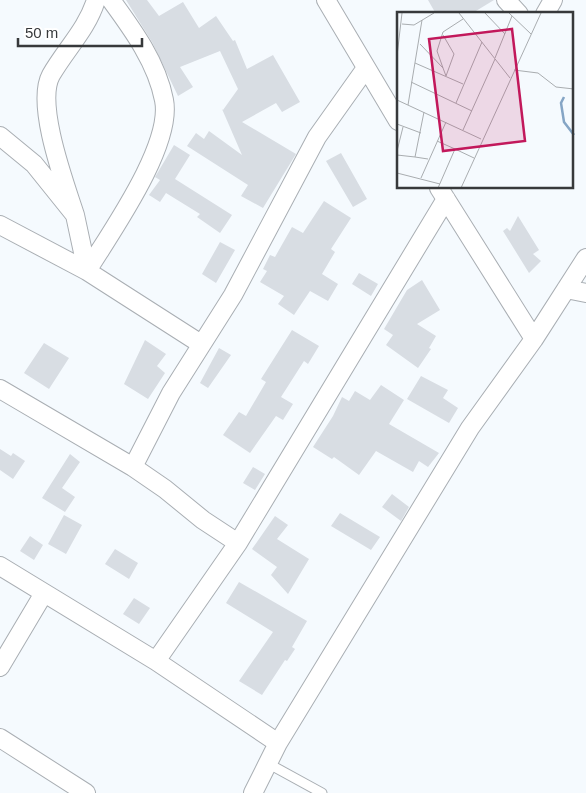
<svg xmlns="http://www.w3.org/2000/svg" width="586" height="793" viewBox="0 0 586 793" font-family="Helvetica,sans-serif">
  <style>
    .building { fill: #d8dde3 }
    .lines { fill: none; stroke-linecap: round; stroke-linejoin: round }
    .lane-casing { stroke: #a9aeb3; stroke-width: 11 }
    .street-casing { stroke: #a9aeb3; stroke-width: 20 }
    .lane { stroke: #fff; stroke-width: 9 }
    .street { stroke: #fff; stroke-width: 18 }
    .inset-river { fill: none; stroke: #85a5c5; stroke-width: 2.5 }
    .inset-road { fill: none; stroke: #a9adb0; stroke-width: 1 }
    .view { fill: #c2185b; fill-opacity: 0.15; stroke: #c2185b; stroke-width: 2.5 }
    .inset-edge { fill: none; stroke: #37393b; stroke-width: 2.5 }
  </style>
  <rect width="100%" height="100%" fill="#f5fafe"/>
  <!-- building -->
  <path class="building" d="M126 0H147L159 16 183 2 199 28 216 16 233 41 235 40 247 69 273 55 300 102 282 112 276 103 242 122 296 154 263 208 241 196 248 185 187 146 196 133 204 139 209 131 242 155 222 109 223 110 238 89 220 51 180 67 193 87 178 96 152 42Z
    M428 0H494L471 14H436Z
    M174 145 190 155 175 179 232 215 220 233 197 217 200 214 166 193 160 202 149 195 160 180 155 177Z
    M341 153 367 199 353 207 326 161Z
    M324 201 351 218 331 249 335 252 322 274 338 284 328 301 310 291 294 315 278 304 284 296 260 282 267 271 263 269 270 255 275 257 292 227 303 233Z
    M518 216 539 250 533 254 541 261 529 273 503 231 507 228 510 231Z
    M220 242 235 250 216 283 202 274Z
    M359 273 378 284 371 296 352 284Z
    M422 280 440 310 417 324 436 336 429 348 431 349 418 368 386 345 393 335 384 329 407 290Z
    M292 330 319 346 308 364 304 361 281 397 293 404 283 420 276 416 250 453 223 435 239 412 246 416 266 382 261 379Z
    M145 340 166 354 157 366 165 373 148 399 124 384Z
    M44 343 69 358 49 389 24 373Z
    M219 348 231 355 208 388 200 383Z
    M421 376 448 390 443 398 458 408 449 423 407 399Z
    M381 385 404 400 389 424 439 453 428 467 419 461 413 472 376 451 359 475 334 457 332 459 313 447 333 416 342 397 349 401 355 391 370 400Z
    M0 449 11 456 13 453 25 461 13 479 0 470Z
    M70 454 80 462 62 488 75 497 65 512 42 498Z
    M253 467 265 474 255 490 243 483Z
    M392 494 409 507 401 521 382 507Z
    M340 513 380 537 371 550 331 526Z
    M64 515 82 525 66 554 48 544Z
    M275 516 288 525 277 539 309 559 288 594 271 575 277 567 252 549Z
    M30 536 43 545 34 560 20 551Z
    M115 549 138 563 129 579 105 564Z
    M239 582 307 621 292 647 295 649 287 661 285 660 262 695 239 681 273 632 226 603Z
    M134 598 150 608 139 624 123 614Z"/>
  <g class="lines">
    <defs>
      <path id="lane" d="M269 764 322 793"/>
      <path id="street" d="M326 0 398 121
        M506 0 519 14
        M545 14 553 0
        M0 136 34 164 75 215 87 271
        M439 188 534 339
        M75 215C65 184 35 104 51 75 66 49 87 29 96 0
        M0 225 87 271 201 344
        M87 271C111 232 173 145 164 100 157 63 133 30 111 0
        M566 289 586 293
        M0 389 133 467 165 489 203 520 238 543
        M133 467 171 393 233 295 317 137 366 68
        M0 566 156 661 278 743
        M156 661 238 543 446 199
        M0 667 44 593
        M0 738 86 793
        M253 793 278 743 470 428 534 339 586 258"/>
    </defs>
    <!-- lane casing -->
    <use href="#lane" class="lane-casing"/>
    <!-- street casing -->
    <use href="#street" class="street-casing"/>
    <!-- lane -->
    <use href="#lane" class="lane"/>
    <!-- street -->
    <use href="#street" class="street"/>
  </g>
  <!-- overview -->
  <g transform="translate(397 12)">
    <rect width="176" height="176" fill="#f5fafe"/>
    <path class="inset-river" d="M167 85 164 91 167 110 177 123"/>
    <path class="inset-road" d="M62 1 113 66M88 1 108 22M112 1 134 22M5 12 17 13 37 1M46 23 57 42 49 64M23 32 46 56 49 64M0 44 5 1M98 46 115 4M18 51 66 72M46 56 40 39 46 20 66 7M117 58 141 61 159 75 177 77M14 70 75 99M0 88 84 127M59 91 85 30M11 93 25 8M27 100 18 145 31 147M0 112 24 121M66 118 98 47M40 129 58 137M0 139 6 115M0 143 18 145M0 161 43 172M24 166 49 110M41 176 58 137 77 146M64 176 144 1"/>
    <path class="view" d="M115 17 128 129 46 139 32 27Z"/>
    <rect width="176" height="176" class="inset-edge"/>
  </g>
  <!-- scale -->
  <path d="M18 38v8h124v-8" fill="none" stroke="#37393b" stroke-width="2.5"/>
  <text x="25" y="38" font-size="15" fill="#37393b" stroke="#ffffff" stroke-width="4" paint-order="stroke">50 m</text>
</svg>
